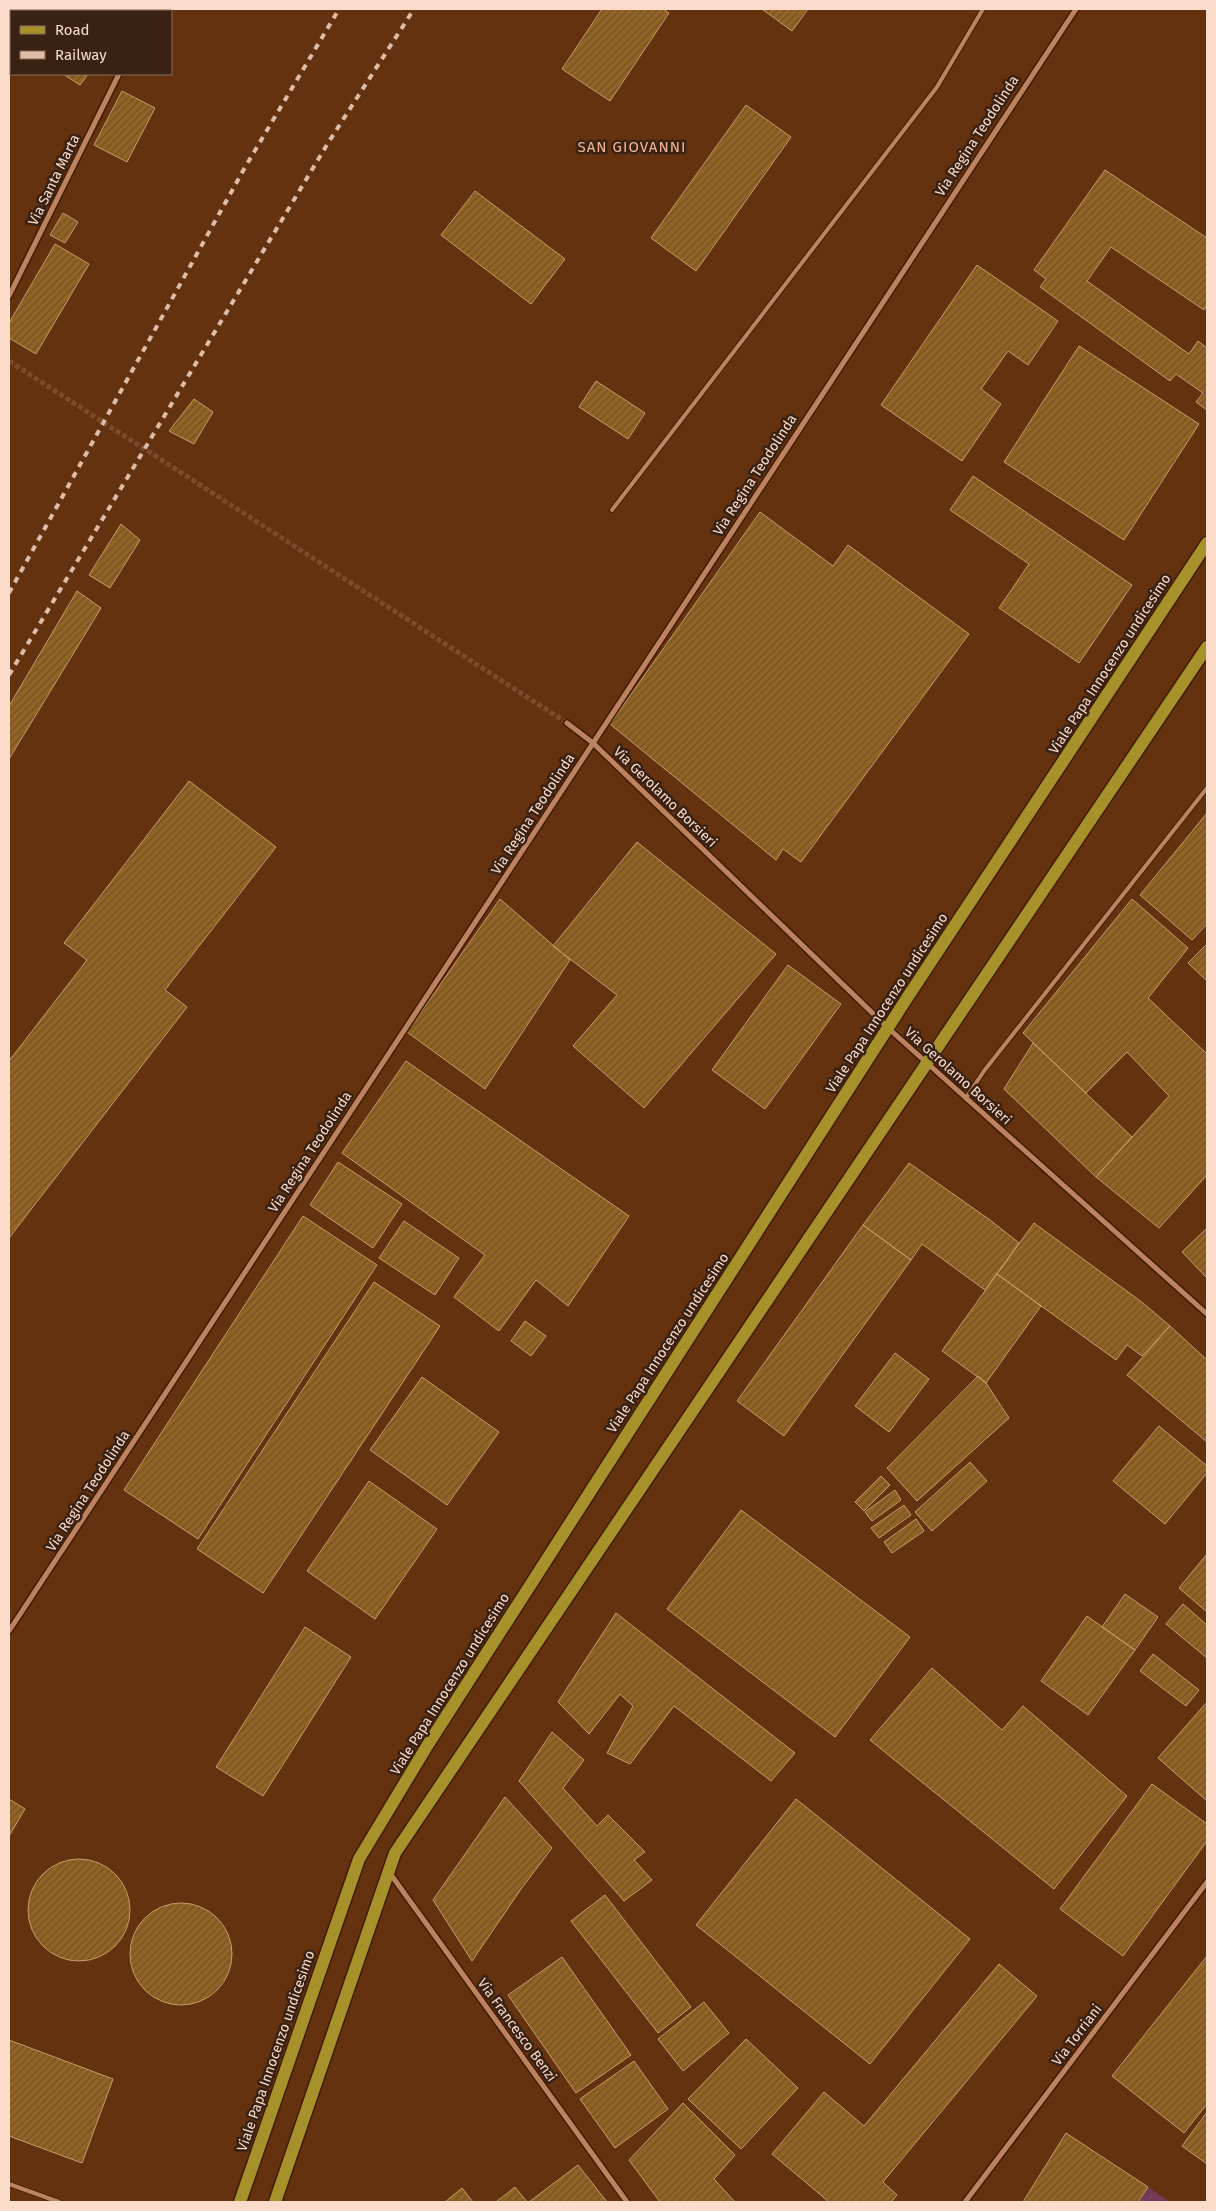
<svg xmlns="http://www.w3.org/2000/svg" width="1216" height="2211" viewBox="0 0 1216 2211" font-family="'Fira Sans',sans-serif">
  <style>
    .green { fill: #763957 }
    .building { fill: url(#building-hatch); stroke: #c89d69 }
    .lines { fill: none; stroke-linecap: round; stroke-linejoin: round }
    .street-tunnel { stroke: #7b4b2b; stroke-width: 5; stroke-dasharray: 5 2.5; stroke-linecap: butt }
    .lane-casing { stroke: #421c02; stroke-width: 6 }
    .street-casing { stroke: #421c02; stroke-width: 8 }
    .primary-casing { stroke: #421c02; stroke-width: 15 }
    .lane { stroke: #bd8361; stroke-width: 4 }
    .street { stroke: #bd8361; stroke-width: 5 }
    .primary { stroke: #a6912b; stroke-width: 12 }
    .rail { stroke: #dfbca7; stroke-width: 4; stroke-dasharray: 6 6; stroke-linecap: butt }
    .labels { text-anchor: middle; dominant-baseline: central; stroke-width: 5; stroke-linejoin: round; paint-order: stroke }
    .street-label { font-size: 14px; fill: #fbdbc9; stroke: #392214 }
    .neighbourhood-label { font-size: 15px; letter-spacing: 1px; fill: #f4b693; stroke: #392214 }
  </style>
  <defs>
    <pattern id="building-hatch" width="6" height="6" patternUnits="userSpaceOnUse" patternTransform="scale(1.25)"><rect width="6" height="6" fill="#926323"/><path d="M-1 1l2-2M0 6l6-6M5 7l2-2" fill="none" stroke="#6e5230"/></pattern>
  </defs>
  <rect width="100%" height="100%" fill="#64320f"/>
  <!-- green -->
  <path class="green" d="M1148 2187 1170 2202H1138Z"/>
  <!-- building -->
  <path class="building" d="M602 9H663L669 13 610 101 562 69Z
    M762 9H808L792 31Z
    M63 74H88L80 85Z
    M122 91 155 108 127 162 94 145Z
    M746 105 791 137 696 271 651 238Z
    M1105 170 1207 238V305L1204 310 1111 247 1087 281 1189 354 1198 341 1207 348V410L1196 402 1203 393 1176 374 1170 381 1040 287 1046 279 1034 270Z
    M475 191 565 259 531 304 441 235Z
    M63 213 78 222 65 243 50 235Z
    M55 244 89 264 36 354 9 338V323Z
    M977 265 1058 321 1028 365 1008 351 981 389 1001 404 962 461 881 405Z
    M1079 346 1199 424 1124 540 1004 462Z
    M596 381 645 413 628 439 579 407Z
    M194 399 213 412 194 444 169 431Z
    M973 476 1132 585 1079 663 999 608 1029 564 950 510Z
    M760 512 833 566 848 545 969 634 801 862 783 849 776 860 610 724Z
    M121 524 140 540 110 588 89 575Z
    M77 591 101 608 9 759V706Z
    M189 781 276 847 165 990 187 1007 9 1238V1061L87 960 64 943Z
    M1207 813V924L1192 940 1140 895Z
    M637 842 776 954 644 1108 573 1046 617 995 553 946Z
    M500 899 570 960 485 1089 407 1032Z
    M1132 899 1188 948 1148 998 1207 1054V1175L1159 1228 1096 1177 1169 1096 1127 1052 1086 1093 1023 1033Z
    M1207 944V981L1188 963Z
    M788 965 841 1004 765 1109 712 1070Z
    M1033 1043 1132 1137 1096 1177 1004 1089Z
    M406 1061 629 1216 568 1306 536 1280 499 1331 454 1297 485 1255 342 1153Z
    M338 1162 402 1204 373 1248 310 1205Z
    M909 1163 990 1220 1019 1243 985 1290 922 1244 911 1260 863 1225Z
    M303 1216 377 1265 198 1539 124 1490Z
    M404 1221 459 1258 435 1295 379 1258Z
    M1034 1223 1143 1303 1170 1326 1142 1356 1127 1345 1116 1360 997 1274Z
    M863 1225 911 1260 784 1436 737 1401Z
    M1207 1228V1278L1182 1252Z
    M997 1274 1041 1306 986 1383 942 1351Z
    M374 1282 440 1326 263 1593 197 1549Z
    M525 1321 546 1336 531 1356 511 1341Z
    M1170 1326 1207 1360V1442L1127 1375Z
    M895 1353 929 1379 889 1432 855 1406Z
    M978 1376 986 1383 1009 1418 917 1501 887 1468Z
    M422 1377 499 1432 447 1505 370 1450Z
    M1159 1426 1207 1466V1473L1165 1524 1113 1481Z
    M970 1462 987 1481 932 1531 915 1512Z
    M881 1476 890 1485 864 1511 855 1502Z
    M369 1481 437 1529 375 1619 307 1571Z
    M895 1490 901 1500 872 1521 865 1512Z
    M904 1505 911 1515 879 1538 871 1528Z
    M741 1510 910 1637 835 1737 667 1609Z
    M916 1519 924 1531 892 1553 884 1542Z
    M1207 1554V1612L1179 1588Z
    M1125 1594 1158 1617 1135 1650 1102 1627Z
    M1183 1604 1207 1625V1658L1166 1624Z
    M616 1613 795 1753 771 1781 674 1706 630 1764 607 1753 633 1706 620 1694 589 1734 558 1702Z
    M1087 1616 1135 1650 1088 1715 1041 1681Z
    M305 1627 351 1657 263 1796 216 1767Z
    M1153 1654 1199 1690 1186 1706 1140 1671Z
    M932 1668 1002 1730 1023 1706 1127 1796 1054 1889 870 1740Z
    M1207 1702V1801L1158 1758Z
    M552 1732 584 1760 563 1788 597 1826 608 1815 645 1852 634 1860 652 1880 624 1901 519 1781Z
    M1152 1784 1207 1824V1841L1123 1956 1060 1909Z
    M505 1797 552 1848 521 1889 472 1961 433 1900Z
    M9 1799 25 1809 9 1836Z
    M796 1799 970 1939 870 2064 696 1925Z
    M28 1910a51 51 0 1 1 102 0a51 51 0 1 1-102 0Z
    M605 1895 691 2007 658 2033 571 1921Z
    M130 1954a51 51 0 1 1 102 0a51 51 0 1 1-102 0Z
    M1207 1956V2104L1184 2133 1112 2076Z
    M562 1957 631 2055 576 2093 508 1995Z
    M999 1964 1037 1996 883 2182 897 2195 891 2202H829L772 2154 824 2092 864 2126Z
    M704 2002 729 2033 683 2071 658 2039Z
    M746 2039 798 2088 741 2149 688 2099Z
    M9 2040 113 2079 82 2163 9 2136Z
    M634 2061 668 2109 615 2148 580 2099Z
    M683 2103 735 2155 714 2179 735 2202H660L629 2160Z
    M1207 2112V2164L1182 2146Z
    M1066 2133 1148 2187 1138 2202H1023Z
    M578 2165 607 2202H529Z
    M515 2187 527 2202H496Z
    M462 2188 473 2202H445Z"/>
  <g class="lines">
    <!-- street-tunnel -->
    <path class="street-tunnel" d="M9 361 567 723"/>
    <defs>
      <path id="lane" d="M612 510 937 87 983 9
        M966 1098 984 1071 1207 788
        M9 2184 59 2202"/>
      <path id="street" d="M149 11 150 9
        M9 296 119 74
        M567 723 593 743 888 1028 1207 1314
        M9 1631 1076 9
        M389 1872 627 2202
        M965 2202 1207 1882"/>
      <path id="primary" d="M240 2202 359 1859 427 1746 907 998 1207 543
        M275 2202 395 1853 1207 647"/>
    </defs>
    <!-- lane casing -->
    <use href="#lane" class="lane-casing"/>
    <!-- street casing -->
    <use href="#street" class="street-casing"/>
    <!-- primary casing -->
    <use href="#primary" class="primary-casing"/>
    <!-- lane -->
    <use href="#lane" class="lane"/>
    <!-- street -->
    <use href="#street" class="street"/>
    <!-- primary -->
    <use href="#primary" class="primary"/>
    <!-- rail -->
    <path class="rail" d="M9 593 244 169 339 9
      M9 675 328 143 414 9"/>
  </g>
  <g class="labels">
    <!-- street labels -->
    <g class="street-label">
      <text transform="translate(977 136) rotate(-57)">Via Regina Teodolinda</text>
      <text transform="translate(54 180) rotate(-64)">Via Santa Marta</text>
      <text transform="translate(755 475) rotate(-57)">Via Regina Teodolinda</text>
      <text transform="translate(1110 664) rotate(-57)">Viale Papa Innocenzo undicesimo</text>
      <text transform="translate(665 797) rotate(44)">Via Gerolamo Borsieri</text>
      <text transform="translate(533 814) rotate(-57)">Via Regina Teodolinda</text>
      <text transform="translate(887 1003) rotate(-57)">Viale Papa Innocenzo undicesimo</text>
      <text transform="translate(958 1076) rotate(42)">Via Gerolamo Borsieri</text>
      <text transform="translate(310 1152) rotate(-57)">Via Regina Teodolinda</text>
      <text transform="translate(668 1343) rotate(-57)">Viale Papa Innocenzo undicesimo</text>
      <text transform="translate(88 1491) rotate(-57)">Via Regina Teodolinda</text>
      <text transform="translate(450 1684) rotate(-58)">Viale Papa Innocenzo undicesimo</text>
      <text transform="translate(517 2030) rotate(54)">Via Francesco Benzi</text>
      <text transform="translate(1077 2035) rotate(-53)">Via Torriani</text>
      <text transform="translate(276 2051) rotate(-71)">Viale Papa Innocenzo undicesimo</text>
    </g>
    <!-- neighbourhood labels -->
    <g class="neighbourhood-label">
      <text x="632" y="147">SAN GIOVANNI</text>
    </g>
  </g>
  <!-- border -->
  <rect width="1216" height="2211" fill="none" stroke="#fbdbc9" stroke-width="20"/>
  <!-- legend -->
  <rect x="10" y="10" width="162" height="65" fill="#392214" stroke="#876c5c"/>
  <rect x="20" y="26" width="25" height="8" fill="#a6912b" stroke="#876c5c"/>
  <text x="55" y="35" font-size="15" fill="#fbdbc9">Road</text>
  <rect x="20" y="51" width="25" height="8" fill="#dfbca7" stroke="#876c5c"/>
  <text x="55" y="60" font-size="15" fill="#fbdbc9">Railway</text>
</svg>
